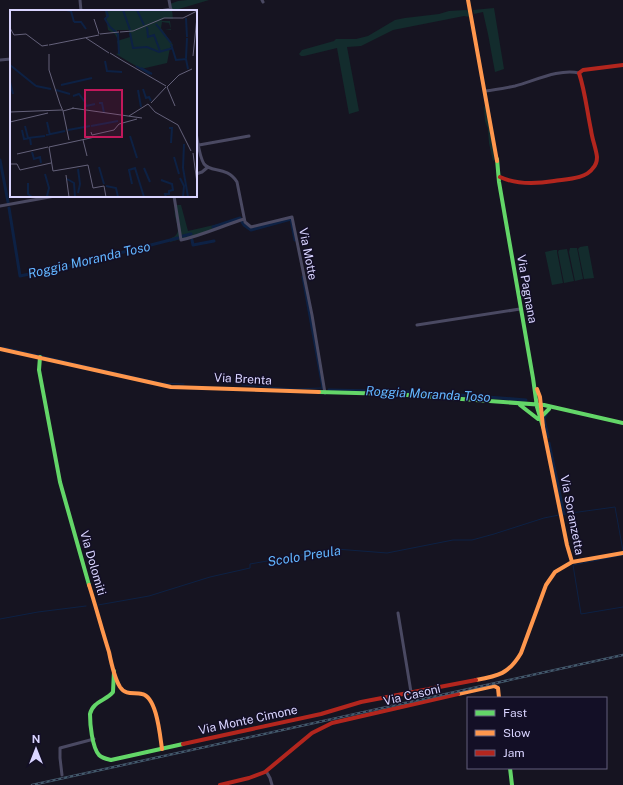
<svg xmlns="http://www.w3.org/2000/svg" width="623" height="785" viewBox="0 0 623 785" font-family="'Public Sans',sans-serif">
  <style>
    .green { fill: #132c2d }
    .lines { fill: none; stroke-linecap: round; stroke-linejoin: round }
    .stream { stroke: #0d2144; stroke-width: 1 }
    .canal { stroke: #0d2144; stroke-width: 3 }
    .street { stroke: #4a4962; stroke-width: 3 }
    .fast { stroke: #63d668; stroke-width: 4 }
    .slow { stroke: #ff974d; stroke-width: 4 }
    .jam { stroke: #b3261e; stroke-width: 4 }
    .rail-casing { stroke: #43596b; stroke-width: 2.5 }
    .rail { stroke: #130f26; stroke-width: 1; stroke-dasharray: 3; stroke-linecap: butt }
    .labels { text-anchor: middle; dominant-baseline: central; stroke-width: 3; stroke-linejoin: round; paint-order: stroke }
    .street-label { font-size: 12px; fill: #d9d4ff; stroke: #130f26 }
    .water-label { font-size: 13px; font-style: italic; fill: #62b6ff; stroke: #130f26 }
    .inset-river { fill: none; stroke: #0d2144; stroke-width: 2 }
    .inset-road { fill: none; stroke: #64617a; stroke-width: 1 }
    .view { fill: #c2185b; fill-opacity: 0.15; stroke: #c2185b; stroke-width: 2 }
    .inset-edge { fill: none; stroke: #d9d4ff; stroke-width: 2 }
  </style>
  <rect width="100%" height="100%" fill="#161421"/>
  <!-- green -->
  <path class="green" d="M187 0H209L172 11 170 4 178 1Z
    M494 8 504 69 495 72 488 34 483 12 474 14 473 10Z
    M466 10 469 11 470 17 464 16 393 30 361 46 347 47 359 111 349 114 337 48 304 56H301L299 54 302 50 334 41 336 39H356L368 36 395 20 405 18 439 14 449 11Z
    M485 106 496 159 493 161 489 143 488 129 485 121 484 107Z
    M176 205H181L188 231 227 222 218 225 214 230 170 242V239C172 237 175 237 176 235 182 229 171 215 176 205Z
    M586 246H588L594 278 584 279 578 249 580 247Z
    M570 248H577L583 279 575 281 569 252Z
    M567 249 574 281 564 283 558 252 559 250Z
    M554 250H557V252L563 283 552 285 545 252Z"/>
  <g class="lines">
    <!-- stream -->
    <path class="stream" d="M3 347 139 378 162 383 184 384
      M242 385 295 389 322 388
      M564 514 615 507 623 551
      M623 555 573 565 581 614 623 607
      M98 605 149 596 210 577 250 568V564L336 549 387 553 453 540H472L494 534 544 518 559 515
      M0 619 38 612 86 606"/>
    <!-- canal -->
    <path class="canal" d="M0 160 8 202
      M9 208 20 276 77 264 178 238
      M242 222 244 225 251 230 291 219 295 240
      M213 227 240 218
      M183 236 191 234
      M192 240 193 245 214 241
      M303 277 323 388
      M329 390 421 392 526 400
      M547 412 544 419 548 437
      M549 443 564 514"/>
    <!-- street -->
    <path class="street" d="M80 0 81 11
      M169 0 171 11
      M262 0 263 2
      M160 11 171 9
      M0 60 11 59
      M485 91C495 90 505 88 515 86 534 81 560 68 579 73
      M196 133C198 142 199 156 204 164 211 173 227 166 237 182L245 222 251 227 292 217 312 315 325 393
      M199 145 249 136
      M196 174 202 172 208 167
      M174 196 181 240C203 235 222 226 244 219
      M0 206 55 196
      M417 325 520 309
      M398 613 411 692
      M266 771 270 778 272 785
      M62 775 60 758V748L94 739"/>
    <!-- fast -->
    <path class="fast" d="M497 159 499 182 533 378 537 407 543 427
      M40 357 39 370 60 482 89 585
      M319 392 393 394 544 405 623 423
      M520 405 538 419
      M543 415 549 409
      M114 671 113 692C106 701 93 701 90 714 90 724 92 747 99 755 102 758 107 759 111 760L183 744
      M510 768 512 785"/>
    <!-- slow -->
    <path class="slow" d="M468 0 497 161
      M0 349 171 387 319 392
      M537 389 540 397 543 427 567 545 572 562
      M89 585C96 607 102 630 109 652 111 662 115 679 120 687 126 696 134 692 142 694 157 697 160 736 162 749
      M476 680C498 676 509 674 521 653L546 585 555 572 572 562 623 553
      M458 694 494 686 498 688 499 698"/>
    <!-- jam -->
    <path class="jam" d="M500 177C517 185 536 184 554 181 566 179 586 179 593 168 596 165 597 161 597 157 596 148 592 139 591 130 587 111 585 91 579 73L583 70 623 65
      M183 744 321 714 361 702 476 680
      M220 785 249 778 265 772 312 733 332 723 458 694"/>
    <defs>
      <path id="rail" d="M32 785 623 655"/>
    </defs>
    <!-- rail casing -->
    <use href="#rail" class="rail-casing"/>
    <!-- rail -->
    <use href="#rail" class="rail"/>
  </g>
  <g class="labels">
    <!-- street labels -->
    <g class="street-label">
      <text transform="translate(308 254) rotate(79)">Via Motte</text>
      <text transform="translate(527 289) rotate(80)">Via Pagnana</text>
      <text transform="translate(243 379) rotate(3)">Via Brenta</text>
      <text transform="translate(572 515) rotate(79)">Via Soranzetta</text>
      <text transform="translate(93 563) rotate(74)">Via Dolomiti</text>
      <text transform="translate(412 695) rotate(-13)">Via Casoni</text>
      <text transform="translate(248 720) rotate(-12)">Via Monte Cimone</text>
    </g>
    <!-- water labels -->
    <g class="water-label">
      <text transform="translate(89 260) rotate(-13)">Roggia Moranda Toso</text>
      <text transform="translate(428 394) rotate(3)">Roggia Moranda Toso</text>
      <text transform="translate(304 556) rotate(-9)">Scolo Preula</text>
    </g>
  </g>
  <!-- overview -->
  <g transform="translate(10 10)">
    <rect width="187" height="187" fill="#161421"/>
    <path d="M95 0H162L163 9 155 8 151 11H160L161 19V20H155L161 19 159 13 152 12 151 18 163 35 160 38 157 53 131 59 106 44 109 43V38L107 31 120 27 119 20H107V28L105 24 98 20Z" fill="#132c2d"/>
    <path class="inset-river" d="M56 0 61 1 64 12M96 0 98 6 95 9 100 17M113 0 120 20M127 0 134 15M176 8 177 27M64 12H71L76 19M146 14 161 33M100 17 108 24 109 44M137 17 138 27 144 25 150 41M120 23 123 38 137 37 149 42 163 38M161 34 166 50 176 49 178 59M176 48 177 28M95 51 97 61 112 62M0 55 26 76M126 56 140 64M131 58 142 64M0 72 3 84M51 75 82 68M26 76 41 79M133 79 136 88 139 87 141 91M46 80 60 84M128 80 131 97M63 86 69 84 75 92M75 92 76 96 85 94M89 93H92L94 103M37 112 40 125M15 116 18 128 35 126M81 116 108 111M159 118H162L161 133M12 120 14 129 20 128 21 135M58 120 80 116M36 125 55 121M120 126 127 148M174 134 173 158 178 187M22 142 24 149 30 147 31 153M164 147 169 164M89 157 94 174M134 158 140 172M35 164 39 178 37 186 40 187M170 168 174 176 173 187M57 169 64 173 65 187M151 170 162 174 163 180 159 181V184H155L156 187M18 173V184L22 187M122 174 119 160 125 158 134 187M96 176 106 178 108 187M68 183 70 174 68 159"/>
    <path class="inset-road" d="M84 9 89 24M0 18 4 25 16 24 32 36 38 35M110 22 123 21 154 8H173L187 1M90 24 109 22M76 28 99 43M39 35 89 25M100 43 113 51M39 44V60L50 94M183 46 187 7M113 51 156 76M169 65 182 59M157 77 165 96M157 77 169 65M141 93 156 77M50 94 53 101 64 98M138 94 145 102 168 115 181 141M62 98 132 108M53 101 59 130M0 102 52 100M119 106 138 94M0 112 38 103M81 122 82 125 104 120 109 114 127 109M73 130 77 146M39 137 85 127M39 137 43 161M183 143 187 173M7 144 38 137M0 154H7L10 160 41 153M78 155 83 178 94 176 96 187M55 159 78 155M43 161 55 159M56 165 59 187"/>
    <path class="view" d="M75 80H112V127H75Z"/>
    <rect width="187" height="187" class="inset-edge"/>
  </g>
  <!-- legend -->
  <rect x="467" y="697" width="140" height="72" fill="#130f26" stroke="#625e7d"/>
  <rect x="475" y="710" width="20" height="6" fill="#63d668" stroke="#625e7d"/>
  <text x="503" y="717" font-size="12" fill="#d9d4ff">Fast</text>
  <rect x="475" y="730" width="20" height="6" fill="#ff974d" stroke="#625e7d"/>
  <text x="503" y="737" font-size="12" fill="#d9d4ff">Slow</text>
  <rect x="475" y="750" width="20" height="6" fill="#b3261e" stroke="#625e7d"/>
  <text x="503" y="757" font-size="12" fill="#d9d4ff">Jam</text>
  <!-- north arrow -->
  <g transform="translate(36 749)" stroke="#130f26" stroke-width="3" paint-order="stroke">
  <path d="M0-3L7 15L0 10L-7 15Z" fill="#d9d4ff"/>
  <text y="-6" font-size="11" font-weight="bold" text-anchor="middle" fill="#d9d4ff">N</text>
  </g>
</svg>
